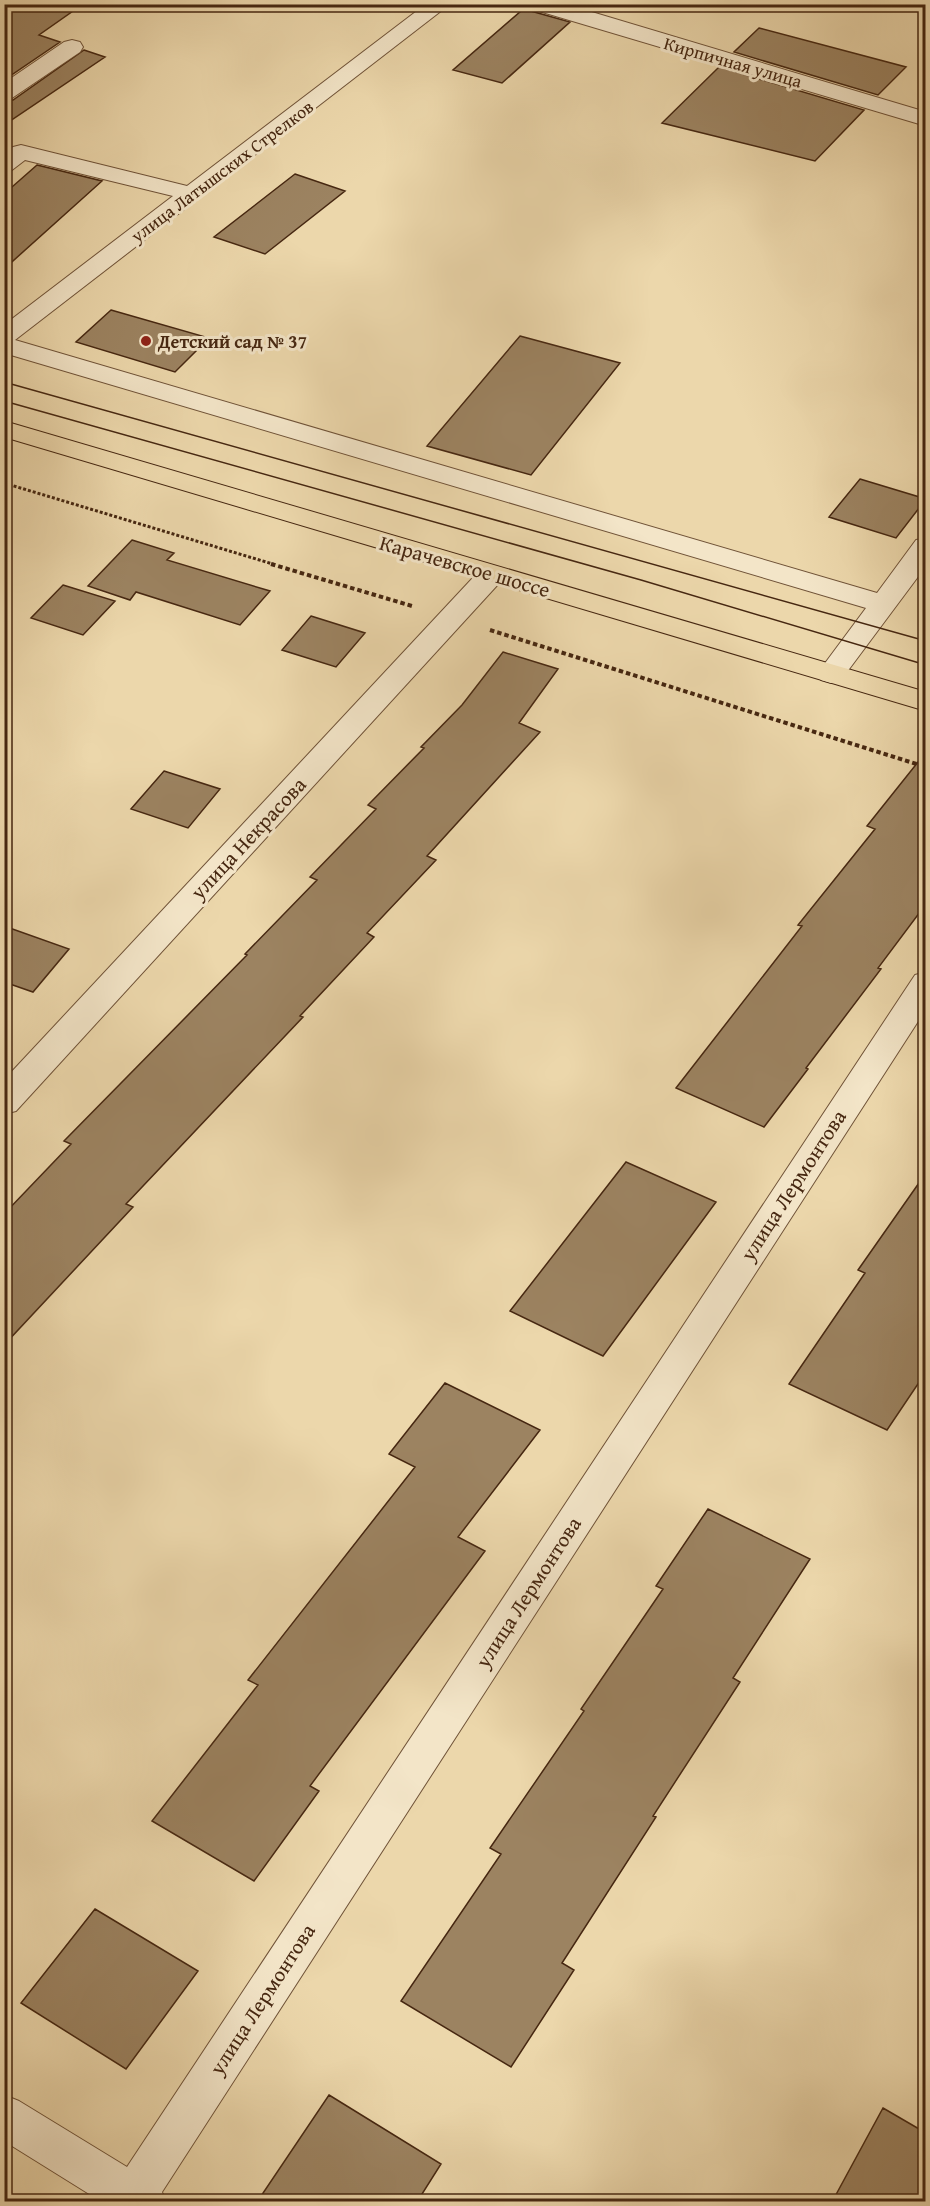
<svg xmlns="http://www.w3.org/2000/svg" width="930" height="2206" viewBox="0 0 930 2206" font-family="'Gentium Book Plus',serif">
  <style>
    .building { fill: #9c8361; stroke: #462711; stroke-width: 1.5 }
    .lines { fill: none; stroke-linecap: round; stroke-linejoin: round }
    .minor-casing { stroke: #705338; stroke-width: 2 }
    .highway-casing { stroke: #462711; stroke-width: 2 }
    .path-far1 { stroke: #462711; stroke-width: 3; stroke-dasharray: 3 2; stroke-linecap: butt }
    .path { stroke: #462711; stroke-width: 4; stroke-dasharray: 4.5 3; stroke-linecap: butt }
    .minor { fill: #f3e5c8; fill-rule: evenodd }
    .highway { fill: #ecd7ab; fill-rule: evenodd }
    .tram { stroke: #462711; stroke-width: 1.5 }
    .poi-dot { fill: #8f2418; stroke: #f3e5c8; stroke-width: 2 }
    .labels { text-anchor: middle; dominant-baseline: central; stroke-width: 6; stroke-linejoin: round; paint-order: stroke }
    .far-street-label { font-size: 18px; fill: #462711; stroke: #f3e5c8 }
    .far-poi-label { font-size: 18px; font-weight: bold; fill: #462711; stroke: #f3e5c8; text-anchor: start }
    .street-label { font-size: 21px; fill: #462711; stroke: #f3e5c8 }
  </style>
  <rect width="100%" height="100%" fill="#ecd7ab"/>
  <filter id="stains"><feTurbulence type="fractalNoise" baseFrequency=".00333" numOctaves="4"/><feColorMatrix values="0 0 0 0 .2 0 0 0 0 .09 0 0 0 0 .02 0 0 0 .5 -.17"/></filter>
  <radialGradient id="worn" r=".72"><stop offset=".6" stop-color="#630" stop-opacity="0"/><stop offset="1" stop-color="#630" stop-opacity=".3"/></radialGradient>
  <!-- building -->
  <path class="building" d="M4 4H83L39 35 60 42 4 80Z
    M528 5 531 11 570 22 502 83 453 70Z
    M759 28 906 67 878 95 734 52Z
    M84 50 105 57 4 125V102L13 100Z
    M719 67 864 110 815 161 662 123Z
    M37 165 102 181 4 269V194Z
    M295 174 345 191 265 254 214 237Z
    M111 310 209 338 175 372 76 342Z
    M520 336 620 363 531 475 427 446Z
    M860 479 926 499 896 538 829 517Z
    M132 540 174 553 167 560 270 591 240 625 136 592 130 600 88 586Z
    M63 585 115 601 83 635 31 618Z
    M311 616 365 633 336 667 282 650Z
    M503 652 558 669 519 723 540 732 427 856 436 860 367 933 374 937 300 1016 303 1017 126 1204 133 1207 4 1345V1214L71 1144 64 1141 247 955 245 954 317 880 310 877 376 809 368 805 424 748 421 747 462 705Z
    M926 752V904L878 968 881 969 806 1068 808 1069 764 1127 676 1088 802 926 798 925 875 829 867 826Z
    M164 771 220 789 188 828 131 809Z
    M4 926 69 949 33 992 4 982Z
    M626 1162 716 1202 603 1356 510 1311Z
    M926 1173V1372L887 1430 789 1384 865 1273 858 1270Z
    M445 1383 540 1430 458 1537 485 1551 310 1786 319 1791 254 1881 152 1821 258 1685 248 1680 415 1467 389 1454Z
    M708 1509 810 1559 733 1678 740 1682 653 1816 656 1817 562 1963 574 1970 511 2067 401 2001 501 1854 490 1848 584 1711 581 1709 663 1589 656 1586Z
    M95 1909 198 1971 126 2069 21 2003Z
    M329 2095 441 2164 417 2202H257Z
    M883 2108 926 2133V2202H832Z"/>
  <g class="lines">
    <defs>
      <path id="minor" d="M426 4H450L15 340 877 593 916 540 926 538V566L841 680 831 683 821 680 817 674 866 608 4 353V325L173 196 25 160 12 170 4 172V153L13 147 21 145 187 186Z
        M530 4H565L926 112V126L532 9Z
        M72 40 80 42 83 47 80 52 12 98 4 100V83L64 42Z
        M492 566 502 568 506 574 502 580 16 1111 4 1114V1080L482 568Z
        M926 972V1009L162 2192 166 2202H102L4 2141V2095L19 2101 127 2167 915 975Z"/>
      <path id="highway" d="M4 421 926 692V711L4 437Z"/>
    </defs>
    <!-- minor casing -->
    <use href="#minor" class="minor-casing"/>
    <!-- highway casing -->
    <use href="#highway" class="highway-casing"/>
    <!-- path-far1 -->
    <path class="path-far1" d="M4 483 276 565"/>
    <!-- path -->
    <path class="path" d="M271 564 412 606
      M490 630 926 767"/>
    <!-- minor -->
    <use href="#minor" class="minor"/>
    <!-- highway -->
    <use href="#highway" class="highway"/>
    <!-- tram -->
    <path class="tram" d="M4 382 926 641
      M4 401 641 580 926 665"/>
  </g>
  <!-- markers -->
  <circle class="poi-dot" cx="146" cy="341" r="6"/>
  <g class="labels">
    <!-- far-street labels -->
    <g class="far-street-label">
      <text transform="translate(733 62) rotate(16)">Кирпичная улица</text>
      <text transform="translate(222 171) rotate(-37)">улица Латышских Стрелков</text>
    </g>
    <!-- far-poi labels -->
    <g class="far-poi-label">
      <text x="158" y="341">Детский сад № 37</text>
    </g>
    <!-- street labels -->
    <g class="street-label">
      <text transform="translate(465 566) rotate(16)">Карачевское шоссе</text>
      <text transform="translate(248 838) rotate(-47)">улица Некрасова</text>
      <text transform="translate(793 1185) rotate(-57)">улица Лермонтова</text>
      <text transform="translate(528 1592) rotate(-57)">улица Лермонтова</text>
      <text transform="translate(262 1999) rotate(-57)">улица Лермонтова</text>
    </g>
  </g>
  <!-- margin -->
  <rect width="930" height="2206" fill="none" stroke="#ecd7ab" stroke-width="24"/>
  <rect x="6" y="6" width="918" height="2194" fill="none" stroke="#462711" stroke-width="3"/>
  <rect x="12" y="12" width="906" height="2182" fill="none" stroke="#462711" stroke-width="1.5"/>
  <rect width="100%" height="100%" filter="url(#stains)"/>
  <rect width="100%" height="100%" fill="url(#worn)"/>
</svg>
